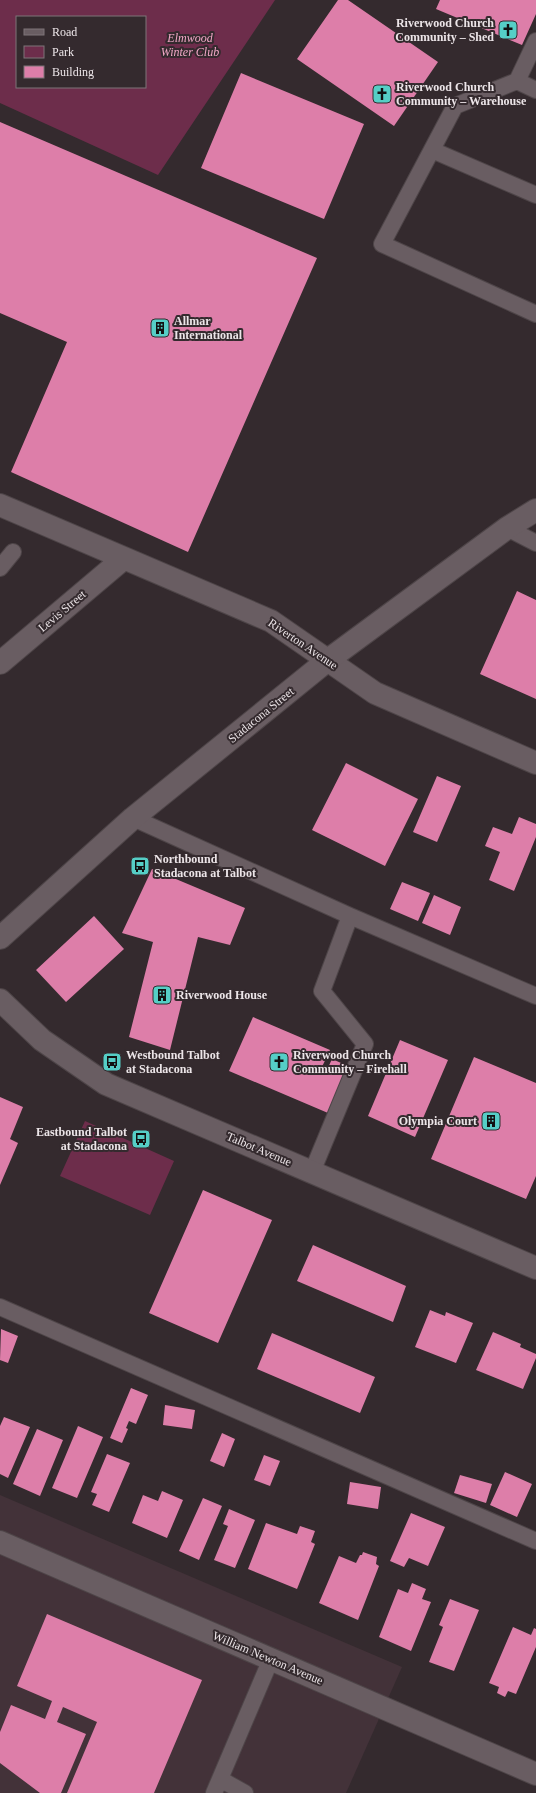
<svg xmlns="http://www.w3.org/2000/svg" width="536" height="1793" viewBox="0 0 536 1793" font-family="'Times New Roman',serif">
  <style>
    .built { fill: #433239 }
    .green { fill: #6d2d4b; fill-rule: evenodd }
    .building { fill: #dd7ea9 }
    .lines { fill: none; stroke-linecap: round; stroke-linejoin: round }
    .service-casing { stroke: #4e4548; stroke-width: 18 }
    .minor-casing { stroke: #4e4548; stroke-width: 24 }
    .tertiary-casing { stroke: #4e4548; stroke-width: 24 }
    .service { stroke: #695d62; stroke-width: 16 }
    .minor { stroke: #695d62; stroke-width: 22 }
    .tertiary { stroke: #695d62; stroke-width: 22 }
    .labels { text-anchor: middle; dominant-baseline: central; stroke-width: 4; stroke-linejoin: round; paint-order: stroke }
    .poi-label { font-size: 12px; font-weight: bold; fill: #ece5e8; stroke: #342a2e; text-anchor: start }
    .park-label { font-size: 12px; font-style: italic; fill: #f2a8c7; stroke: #342a2e }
    .street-label { font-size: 12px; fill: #ece5e8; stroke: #342a2e }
  </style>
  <rect width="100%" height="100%" fill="#342a2e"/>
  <!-- built -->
  <path class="built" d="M0 1495 402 1667 346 1793H0Z"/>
  <!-- green -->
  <path class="green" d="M0 0H275L158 175 0 103ZM17 17H145V87H17Z
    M85 1121 174 1161 150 1215 60 1176Z"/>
  <!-- building -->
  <path class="building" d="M338 0H348L438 62 394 126 297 59Z
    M440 0H536V14L522 45 436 9Z
    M241 73 364 124 324 219 201 168Z
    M0 122 317 258 188 552 11 472 67 342 0 313Z
    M517 591 536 600V699L480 674Z
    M346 763 418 799 385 866 312 830Z
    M437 776 461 786 437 842 413 832Z
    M519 817 536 824V837L514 891 489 880 500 852 485 846 493 827 512 834Z
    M152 869 245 908 230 945 198 937 170 1050 129 1037 153 942 122 933Z
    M402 882 430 893 418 921 390 909Z
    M434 895 461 907 450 935 422 923Z
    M94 916 124 949 66 1002 36 970Z
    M253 1017 330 1050 321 1069 326 1072 332 1059 348 1066 328 1113 229 1071Z
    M400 1040 448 1060 415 1137 368 1116Z
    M474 1057 536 1083V1176L526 1199 431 1159Z
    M0 1097 23 1107 10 1139 18 1143 0 1185Z
    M203 1190 272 1220 218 1343 149 1313Z
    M313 1245 406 1286 393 1322 297 1281Z
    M430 1310 445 1316 446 1312 473 1323 456 1363 415 1347Z
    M1 1329 18 1336 8 1363 0 1360Z
    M493 1332 521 1344 520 1347 536 1354V1358L523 1389 476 1370Z
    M272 1333 375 1377 360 1413 257 1369Z
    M131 1388 148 1395 136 1424 129 1421 126 1428 128 1429 122 1443 110 1438Z
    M165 1405 195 1410 192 1429 163 1425Z
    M4 1417 30 1427 8 1478 0 1474V1426Z
    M78 1426 103 1437 77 1498 52 1488Z
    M37 1429 63 1440 40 1496 13 1484Z
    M222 1433 235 1439 224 1467 210 1461Z
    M107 1454 130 1463 109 1512 92 1505 97 1494 91 1492Z
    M264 1455 280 1461 270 1486 254 1480Z
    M505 1472 532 1484 517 1517 490 1505Z
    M460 1475 492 1484 486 1503 454 1493Z
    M350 1482 381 1487 378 1509 347 1504Z
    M162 1491 183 1500 167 1538 132 1523 143 1495 158 1501Z
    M203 1498 222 1506 199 1560 179 1551Z
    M229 1509 255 1520 235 1568 214 1560 228 1526 223 1524Z
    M411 1513 445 1527 428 1566 409 1558 404 1567 390 1561Z
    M266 1523 297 1534 300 1526 315 1531 311 1542 315 1544 297 1589 248 1569Z
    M363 1552 377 1557 376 1564 379 1566 358 1620 319 1603 339 1556 356 1563 360 1555H362Z
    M412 1583 426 1589 422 1599 431 1602 411 1651 379 1637 398 1589 408 1593Z
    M450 1599 479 1610 454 1671 429 1662 443 1627 439 1625Z
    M47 1614 202 1680 154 1793H67L97 1722 63 1707 57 1722 86 1734 61 1793H40L0 1763V1732L11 1705 45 1719 52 1701 17 1686Z
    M513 1627 531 1635 534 1628 536 1629V1647L516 1694 508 1691 505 1697 497 1693 499 1687 489 1683Z"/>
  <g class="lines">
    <defs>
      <path id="service" d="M517 81 536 41
        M536 90 517 81 455 106 382 244 536 314
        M432 150 536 195
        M507 528 536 543
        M0 568 13 552
        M133 818 350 916 536 996
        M312 1172 365 1044 322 991 350 916
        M0 1307 536 1541
        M220 1779 245 1793
        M214 1793 271 1659"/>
      <path id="minor" d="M0 505 271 621 375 693 536 763
        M0 663 123 559
        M0 1542 536 1774"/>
      <path id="tertiary" d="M0 938 133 818 328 660 507 528 536 510
        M0 1000 42 1040 106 1084 536 1268"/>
    </defs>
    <!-- service casing -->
    <use href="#service" class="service-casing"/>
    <!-- minor casing -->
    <use href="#minor" class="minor-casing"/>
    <!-- tertiary casing -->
    <use href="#tertiary" class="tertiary-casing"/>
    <!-- service -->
    <use href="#service" class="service"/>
    <!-- minor -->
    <use href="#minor" class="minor"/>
    <!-- tertiary -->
    <use href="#tertiary" class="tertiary"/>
  </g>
  <!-- icons -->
  <defs>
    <symbol id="church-square" viewBox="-11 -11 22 22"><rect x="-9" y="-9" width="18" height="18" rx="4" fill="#55cec6" stroke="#342a2e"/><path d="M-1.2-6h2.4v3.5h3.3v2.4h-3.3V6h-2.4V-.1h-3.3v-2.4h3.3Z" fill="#111"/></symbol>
    <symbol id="building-square" viewBox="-11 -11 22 22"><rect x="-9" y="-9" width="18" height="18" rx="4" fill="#55cec6" stroke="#342a2e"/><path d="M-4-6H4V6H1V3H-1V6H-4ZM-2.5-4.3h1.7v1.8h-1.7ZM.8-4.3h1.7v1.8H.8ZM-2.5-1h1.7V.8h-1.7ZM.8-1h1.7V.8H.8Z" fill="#111"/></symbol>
    <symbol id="bus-square" viewBox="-11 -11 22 22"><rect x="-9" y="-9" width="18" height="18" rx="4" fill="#55cec6" stroke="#342a2e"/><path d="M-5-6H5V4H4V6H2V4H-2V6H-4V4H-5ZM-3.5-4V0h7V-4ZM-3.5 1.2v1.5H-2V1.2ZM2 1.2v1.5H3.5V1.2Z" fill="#111"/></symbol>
  </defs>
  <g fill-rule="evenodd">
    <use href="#church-square" x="497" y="19" width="22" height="22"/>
    <use href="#church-square" x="371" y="83" width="22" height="22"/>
    <use href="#building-square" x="149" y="317" width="22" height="22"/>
    <use href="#bus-square" x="129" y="855" width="22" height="22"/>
    <use href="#building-square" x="151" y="984" width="22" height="22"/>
    <use href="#bus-square" x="101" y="1051" width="22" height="22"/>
    <use href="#church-square" x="268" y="1051" width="22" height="22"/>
    <use href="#building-square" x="480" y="1110" width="22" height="22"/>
    <use href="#bus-square" x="130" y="1128" width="22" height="22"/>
  </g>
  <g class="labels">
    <!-- poi labels -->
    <g class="poi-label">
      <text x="494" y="23" text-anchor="end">Riverwood Church<tspan x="494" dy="14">Community – Shed</tspan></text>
      <text x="396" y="87">Riverwood Church<tspan x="396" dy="14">Community – Warehouse</tspan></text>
      <text x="174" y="321">Allmar<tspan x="174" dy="14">International</tspan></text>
      <text x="154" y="859">Northbound<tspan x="154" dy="14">Stadacona at Talbot</tspan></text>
      <text x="176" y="995">Riverwood House</text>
      <text x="126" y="1055">Westbound Talbot<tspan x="126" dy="14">at Stadacona</tspan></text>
      <text x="293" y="1055">Riverwood Church<tspan x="293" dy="14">Community – Firehall</tspan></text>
      <text x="477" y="1121" text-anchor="end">Olympia Court</text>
      <text x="127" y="1132" text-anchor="end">Eastbound Talbot<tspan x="127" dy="14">at Stadacona</tspan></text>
    </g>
    <!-- park labels -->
    <g class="park-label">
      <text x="190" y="38">Elmwood<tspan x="190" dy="14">Winter Club</tspan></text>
    </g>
    <!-- street labels -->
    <g class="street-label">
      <text transform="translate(62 611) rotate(-40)">Levis Street</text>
      <text transform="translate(303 644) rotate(34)">Riverton Avenue</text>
      <text transform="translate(261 715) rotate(-39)">Stadacona Street</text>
      <text transform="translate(259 1149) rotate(23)">Talbot Avenue</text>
      <text transform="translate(268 1658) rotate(23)">William Newton Avenue</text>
    </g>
  </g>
  <!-- legend -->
  <rect x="16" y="16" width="130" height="72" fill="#342a2e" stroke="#7e7578"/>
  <rect x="24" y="29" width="20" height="6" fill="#695d62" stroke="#7e7578"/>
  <text x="52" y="36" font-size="12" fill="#ece5e8">Road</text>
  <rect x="24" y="46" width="20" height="12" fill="#6d2d4b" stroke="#7e7578"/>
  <text x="52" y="56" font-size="12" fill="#ece5e8">Park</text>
  <rect x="24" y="66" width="20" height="12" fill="#dd7ea9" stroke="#7e7578"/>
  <text x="52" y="76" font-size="12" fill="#ece5e8">Building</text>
</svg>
